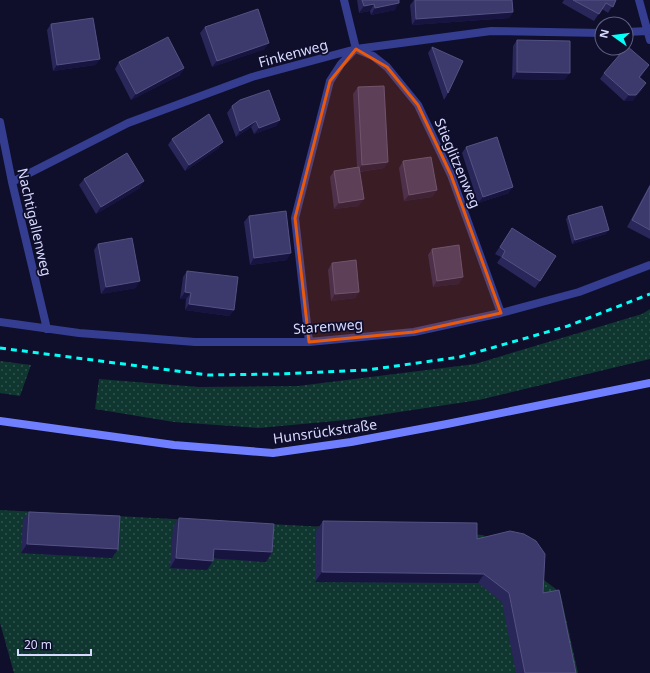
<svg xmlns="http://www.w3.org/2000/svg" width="650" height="673" viewBox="0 0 650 673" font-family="'Noto Sans',sans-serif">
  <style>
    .grass { fill: url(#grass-dots) }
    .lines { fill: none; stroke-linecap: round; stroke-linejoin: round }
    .minor { stroke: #343d8f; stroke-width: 8 }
    .secondary { stroke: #6f7fff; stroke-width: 8 }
    .rail { stroke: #04fff7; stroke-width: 3; stroke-dasharray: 6 5; stroke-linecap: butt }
    .wall { fill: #29265a }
    .shaded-wall { fill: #171440 }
    .building { fill: #3c396c; stroke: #545283 }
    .marked { fill: #e8590c; fill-opacity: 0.2; stroke: #e8590c; stroke-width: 3; stroke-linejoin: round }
    .labels { text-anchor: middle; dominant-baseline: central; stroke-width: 3.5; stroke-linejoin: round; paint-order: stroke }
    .street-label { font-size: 14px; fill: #d8d9ff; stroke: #0f0e2b }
  </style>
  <defs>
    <pattern id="grass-dots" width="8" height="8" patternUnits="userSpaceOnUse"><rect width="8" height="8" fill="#103630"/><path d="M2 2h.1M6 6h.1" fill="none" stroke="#32524f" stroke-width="1.8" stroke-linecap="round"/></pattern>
  </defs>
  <rect width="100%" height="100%" fill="#0f0e2b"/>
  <!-- grass -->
  <path class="grass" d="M650 309V359L479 400 346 420 259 428 174 422 95 409 99 379 199 387 298 386 475 364 642 314Z
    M0 361 31 365 20 396 0 393Z
    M0 510 483 535 560 592 578 673H14L0 623Z"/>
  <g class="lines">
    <!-- minor -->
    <path class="minor" d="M344 0 356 49 373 56 387 67 418 105 451 175 501 313
      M639 0 650 40
      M626 32 648 31
      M0 122 12 182 47 329
      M12 182 128 123 252 77 356 49 491 31 602 33
      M0 322 79 333 195 342H309L414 332 501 313 579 292 650 265
      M309 342 295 218 330 81 341 64 355 49"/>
    <!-- secondary -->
    <path class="secondary" d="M0 421 174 445 273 453 351 442 447 424 650 383"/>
    <!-- rail -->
    <path class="rail" d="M0 348 208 375 278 374 367 370 460 357 568 326 650 294"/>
  </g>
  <!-- wall -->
  <path class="wall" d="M357 0H399L395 10 371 15 370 11 359 13Z
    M414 0H512L513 12 509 18 412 25 410 5Z
    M564 0H616L608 13 602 9 594 21 562 3Z
    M51 24 100 59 95 65 53 71 47 30Z
    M205 27 265 49 212 67 200 33Z
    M517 40 565 80 512 79 513 46Z
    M432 47 448 93 444 100 428 53Z
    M119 62 184 68 180 75 131 100 115 69Z
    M649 65 640 78 642 90 632 101H624L600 79 604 73Z
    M358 87 388 162 384 168 360 172 359 206 334 209 330 177 334 171 357 167 353 94Z
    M232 106 280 120 276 126 254 134 251 127 236 137 227 113Z
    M172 139 219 148 185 171 168 145Z
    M466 147 509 193 478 203 462 153Z
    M403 161 437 190 432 197 404 201 399 168Z
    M84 179 140 188 96 214 79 185Z
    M650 184V239L627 227Z
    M249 216 287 260 250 265 244 222Z
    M568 216 606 234 572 244 566 219Z
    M512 228 540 281 535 288 497 263 501 257 495 254Z
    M98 244 136 288 101 294 94 250Z
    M432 249 459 284 433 287 428 255Z
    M332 263 359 292 355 298 331 301 328 270Z
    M187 271 234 310 229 316 185 310 186 299H180L183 277Z
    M29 512 112 558 21 553 23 520Z
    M179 518 272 552 266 562 214 558 207 570 170 568 173 527Z
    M323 521 477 539 543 593 576 673H516L502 602 478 583 315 582 316 531Z"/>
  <!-- shaded-wall -->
  <path class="shaded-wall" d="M399 3 395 10 371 15 375 8Z
    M374 4 370 11 359 13 364 6Z
    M513 12 509 18 412 25 416 19Z
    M269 43 265 49 212 67 217 61Z
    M100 59 95 65 53 71 57 65Z
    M184 68 180 75 131 100 136 94Z
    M517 72 570 73 565 80 512 79Z
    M646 83 642 90 632 101H624L629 95Z
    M280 120 276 126 254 134 259 128Z
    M256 121 251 127 236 137 240 131Z
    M223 142 219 148 185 171 189 165Z
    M388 162 384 168 357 172 362 165Z
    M144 181 140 188 96 214 101 207Z
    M513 187 509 193 478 203 483 197Z
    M437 190 432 197 404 201 409 195Z
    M364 199 359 206 334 209 339 203Z
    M609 230 606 234 572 244 575 240Z
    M291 253 287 260 250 265 254 258Z
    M463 277 459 284 433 287 437 281Z
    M140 281 136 288 101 294 106 287Z
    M185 292 191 293 186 299H180Z
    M359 292 355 298 331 301 335 294Z
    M189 304 234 310 229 316 185 310Z
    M27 544 118 549 112 558 21 553Z
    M214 549 272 552 266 562 208 558Z
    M176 558 213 561 207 570 170 568Z
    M322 572 484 574 478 583 315 582Z"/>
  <!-- building -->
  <path class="building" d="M362 0H399V3L375 8 374 4 364 6Z
    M415 0H512L513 12 416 19Z
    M573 0H616L613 7 606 3 599 14Z
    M258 9 269 43 217 61 205 27Z
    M93 18 100 59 57 65 51 24Z
    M168 37 184 68 136 94 119 62Z
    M517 40 570 41V73L517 72Z
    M627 46 649 65 639 77 646 83 636 95H629L604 73Z
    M432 47 463 61 448 93Z
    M384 86 388 162 362 165 358 87Z
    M269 90 280 120 259 128 256 121 240 131 232 106 240 100Z
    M209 114 223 142 189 165 172 139Z
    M497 137 513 187 483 197 466 147Z
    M127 153 144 181 101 207 84 179Z
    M431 157 437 190 409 195 403 161Z
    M359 167 364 199 339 203 334 171Z
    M650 186V230L632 220Z
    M602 206 609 230 575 240 568 216Z
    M286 211 291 253 254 258 249 216Z
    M512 228 556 256 540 281 502 257 505 251 500 247Z
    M132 238 140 281 106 287 98 244Z
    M459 245 463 277 437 281 432 249Z
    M356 260 359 292 335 294 332 263Z
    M187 271 238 277 234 310 189 304 191 293 185 292Z
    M29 512 120 516 118 549 27 544Z
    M179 518 274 524 272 552 214 549 213 561 176 558Z
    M323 521 477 523V539L510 531 524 534 536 541 545 554 543 593 559 590 576 673H525L509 593 484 574 322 572Z"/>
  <!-- marked area -->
  <path class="marked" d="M356 49 387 67 418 105 451 175 501 313 414 332 309 342 295 218 330 81Z"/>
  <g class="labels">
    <!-- street labels -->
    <g class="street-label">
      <text transform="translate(293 53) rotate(-15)">Finkenweg</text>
      <text transform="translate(458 163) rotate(67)">Stieglitzenweg</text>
      <text transform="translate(35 222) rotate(77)">Nachtigallenweg</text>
      <text transform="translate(328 326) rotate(-4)">Starenweg</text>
      <text transform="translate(325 431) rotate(-8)">Hunsrückstraße</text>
    </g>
  </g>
  <!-- north arrow -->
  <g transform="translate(614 36) rotate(284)"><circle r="19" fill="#0f0e2b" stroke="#5f5f80"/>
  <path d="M0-3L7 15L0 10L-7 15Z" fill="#04fff7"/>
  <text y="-6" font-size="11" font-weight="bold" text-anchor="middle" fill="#d8d9ff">N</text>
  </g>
  <!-- scale -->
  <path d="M18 649v6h73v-6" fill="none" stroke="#d8d9ff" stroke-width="2"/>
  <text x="24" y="649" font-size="12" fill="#d8d9ff" stroke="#0f0e2b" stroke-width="3" paint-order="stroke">20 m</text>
</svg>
